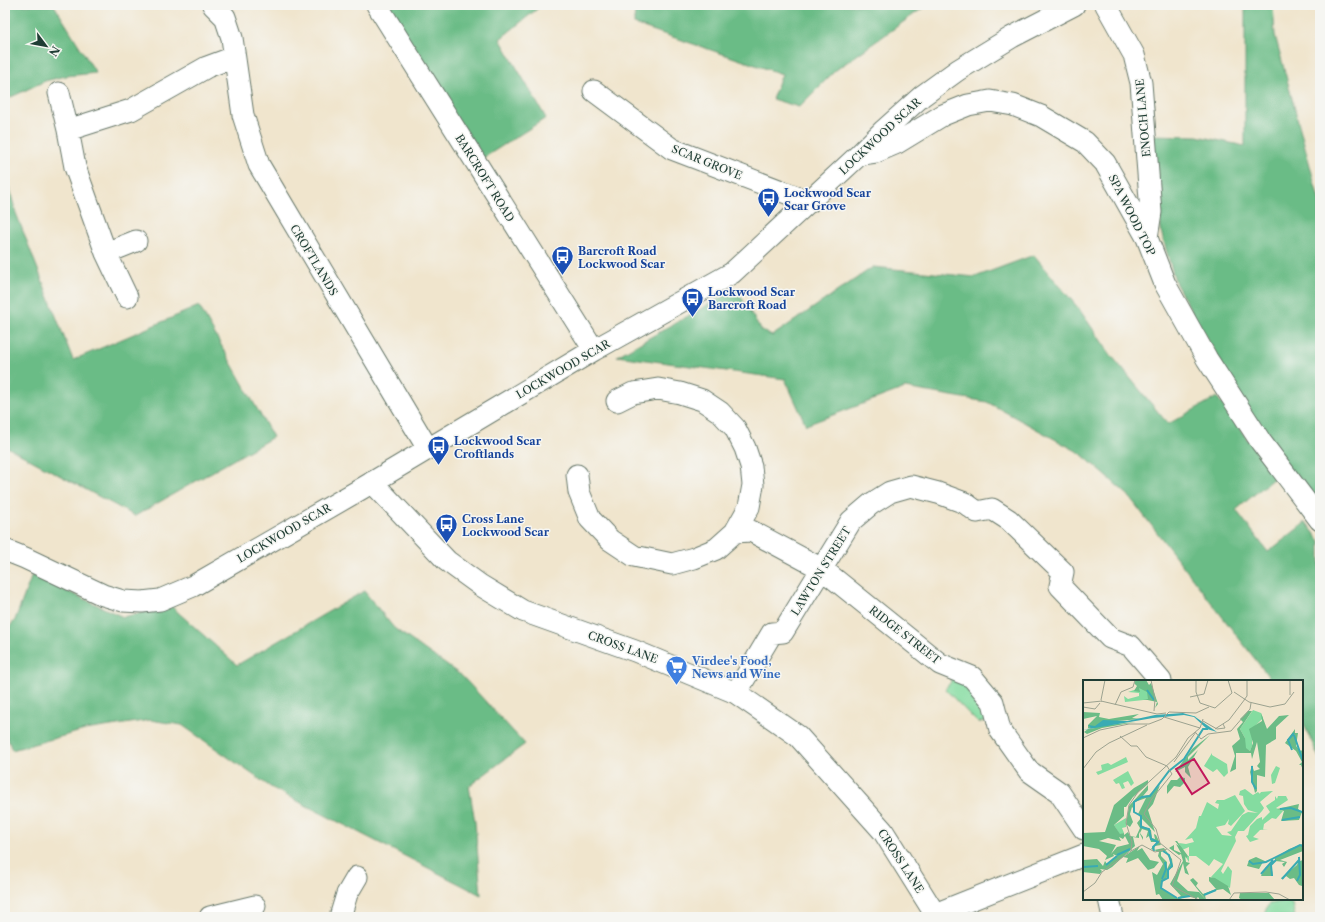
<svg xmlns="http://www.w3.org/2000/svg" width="1325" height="922" viewBox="0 0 1325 922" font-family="'Libre Caslon Text',serif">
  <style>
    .green { fill: #84dca0; stroke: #528c6a }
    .forest { fill: #6bbc86; stroke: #457c5d }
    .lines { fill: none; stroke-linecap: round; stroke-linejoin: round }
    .minor-casing { stroke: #68786a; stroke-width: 23 }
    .minor { stroke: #fff; stroke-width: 21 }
    .labels { text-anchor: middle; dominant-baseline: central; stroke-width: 3; stroke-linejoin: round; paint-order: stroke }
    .street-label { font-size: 11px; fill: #1f3d34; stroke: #f6f6f2 }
    .transit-label { font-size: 11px; font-weight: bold; fill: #164399; stroke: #f6f6f2; text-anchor: start }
    .shop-label { font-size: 11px; font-weight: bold; fill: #366cbe; stroke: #f6f6f2; text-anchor: start }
    .inset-river { fill: none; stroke: #39abb3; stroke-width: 2 }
    .inset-road { fill: none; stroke: #9ca290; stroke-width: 1 }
    .view { fill: #c2185b; fill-opacity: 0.15; stroke: #c2185b; stroke-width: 2 }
    .inset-edge { fill: none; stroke: #1f3d34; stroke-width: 2 }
  </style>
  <rect width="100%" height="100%" fill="#f6f6f2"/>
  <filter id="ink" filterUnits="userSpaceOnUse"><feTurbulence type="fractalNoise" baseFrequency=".025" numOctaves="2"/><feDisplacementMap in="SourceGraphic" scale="8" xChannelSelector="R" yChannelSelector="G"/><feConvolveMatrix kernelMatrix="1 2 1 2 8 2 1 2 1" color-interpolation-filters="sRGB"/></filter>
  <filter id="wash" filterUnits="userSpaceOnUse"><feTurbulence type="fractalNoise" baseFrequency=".012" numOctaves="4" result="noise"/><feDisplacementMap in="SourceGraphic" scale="16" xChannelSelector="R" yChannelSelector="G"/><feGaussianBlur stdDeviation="0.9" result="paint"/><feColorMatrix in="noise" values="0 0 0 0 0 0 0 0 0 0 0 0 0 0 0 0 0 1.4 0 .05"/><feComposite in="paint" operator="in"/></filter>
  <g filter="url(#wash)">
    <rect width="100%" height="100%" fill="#f0e5cd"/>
    <!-- green -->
    <path class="green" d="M950 673 965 680 993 718 978 723 945 689 951 682Z
      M1286 901 1292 904 1295 917H1262L1269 904Z"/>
    <!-- forest -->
    <path class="forest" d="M5 5H54L96 73 66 76 45 81 5 100Z
      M382 5H542L500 39 546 118 477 162Z
      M635 5H927L836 70 799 107 772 99 782 74 634 24Z
      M1245 5H1273L1275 35 1320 203V517L1284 473 1176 284 1162 235 1148 135 1197 136 1245 146Z
      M5 173 16 213 73 360 199 306 273 437 135 516 5 446Z
      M1034 255 1079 309 1111 355 1168 424 1217 397 1275 477 1236 510 1268 552 1306 522 1320 541V760L1302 720V681H1272L1128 495 1080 453 987 402 905 388 806 425 785 379 617 356 736 289 762 331 772 336 873 267 975 277Z
      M32 575 123 617 171 606 237 665 364 591 394 628 462 676 525 744 469 786 475 822 481 895 272 788 182 725 150 720 85 730 12 750 5 732V632L15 620Z"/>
  </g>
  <g filter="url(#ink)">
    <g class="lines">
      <defs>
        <path id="minor" d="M213 5 225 17 232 38 243 115 259 165 428 449
          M377 5 594 350
          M1106 5 1134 55 1141 83 1151 212 1147 238
          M594 91 672 149 810 202
          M59 93 68 130
          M862 154 876 152 897 143 943 115 968 105 990 101 1013 105 1041 116 1085 142 1105 163 1128 204 1147 238 1165 284 1207 359 1261 442 1320 520
          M106 253 136 241
          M127 297 106 253 75 167 68 130 131 110 207 67 234 57
          M577 475 579 492 590 519 610 540 634 556 672 564 694 558 716 549 735 532 749 507 753 485 751 466 745 448 735 428 720 412 702 400 680 393 658 389 633 393 617 401
          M372 482 447 561 480 585 523 611 635 651 736 693 798 736 883 831 935 914V917
          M735 532 751 531 822 569 940 664 972 677 993 702 1000 730 1029 771 1059 792 1084 829
          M5 550 25 558 103 595 123 601 142 602 160 600 193 586 361 489 594 350 732 273 859 155 884 130 922 96 958 70 1012 37 1074 5
          M736 693 772 633 783 632 851 521 871 504 890 492 911 486 938 493 965 503 977 512 992 509 1009 520 1063 572 1060 586 1110 638 1131 646 1161 681
          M1109 899 1113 917
          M935 914 1084 855
          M210 917 255 906
          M340 917 347 894 357 877"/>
      </defs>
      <!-- minor casing -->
      <use href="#minor" class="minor-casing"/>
      <!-- minor -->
      <use href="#minor" class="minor"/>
    </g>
  </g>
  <!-- icons -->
  <defs>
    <symbol id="bus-pin" viewBox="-11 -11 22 30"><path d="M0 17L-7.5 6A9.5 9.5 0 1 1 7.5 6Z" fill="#1a4fb4" stroke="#f6f6f2"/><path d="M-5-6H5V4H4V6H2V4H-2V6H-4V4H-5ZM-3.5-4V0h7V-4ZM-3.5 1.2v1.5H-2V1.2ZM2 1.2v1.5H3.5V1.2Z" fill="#fff"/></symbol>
    <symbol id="supermarket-pin" viewBox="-11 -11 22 30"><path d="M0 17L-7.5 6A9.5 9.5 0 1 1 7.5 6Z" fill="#3f7fe0" stroke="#f6f6f2"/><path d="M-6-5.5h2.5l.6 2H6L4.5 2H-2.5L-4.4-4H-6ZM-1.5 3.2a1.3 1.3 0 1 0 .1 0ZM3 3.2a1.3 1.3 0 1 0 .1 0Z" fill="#fff"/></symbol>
  </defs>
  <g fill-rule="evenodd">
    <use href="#bus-pin" x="756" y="186" width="25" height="34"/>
    <use href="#bus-pin" x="550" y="244" width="25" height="34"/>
    <use href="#bus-pin" x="680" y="286" width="25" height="34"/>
    <use href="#bus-pin" x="426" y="434" width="25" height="34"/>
    <use href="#bus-pin" x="434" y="512" width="25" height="34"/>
    <use href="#supermarket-pin" x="664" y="654" width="25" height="34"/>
  </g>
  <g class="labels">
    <!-- street labels -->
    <g class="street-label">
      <text transform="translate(1143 118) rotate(-95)">ENOCH LANE</text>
      <text transform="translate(880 136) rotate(-43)">LOCKWOOD SCAR</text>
      <text transform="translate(707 162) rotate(22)">SCAR GROVE</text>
      <text transform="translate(485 178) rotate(58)">BARCROFT ROAD</text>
      <text transform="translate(1132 215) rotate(63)">SPA WOOD TOP</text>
      <text transform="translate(314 260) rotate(59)">CROFTLANDS</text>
      <text transform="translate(563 369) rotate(-30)">LOCKWOOD SCAR</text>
      <text transform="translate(284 533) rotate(-30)">LOCKWOOD SCAR</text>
      <text transform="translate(821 571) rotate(-58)">LAWTON STREET</text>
      <text transform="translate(905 635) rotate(38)">RIDGE STREET</text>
      <text transform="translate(623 647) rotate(20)">CROSS LANE</text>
      <text transform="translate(901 861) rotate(57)">CROSS LANE</text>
    </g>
    <!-- transit labels -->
    <g class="transit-label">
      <text x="784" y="193">Lockwood Scar<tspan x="784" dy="13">Scar Grove</tspan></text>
      <text x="578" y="251">Barcroft Road<tspan x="578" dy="13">Lockwood Scar</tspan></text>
      <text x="708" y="292">Lockwood Scar<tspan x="708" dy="13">Barcroft Road</tspan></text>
      <text x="454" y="441">Lockwood Scar<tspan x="454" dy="13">Croftlands</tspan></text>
      <text x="462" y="519">Cross Lane<tspan x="462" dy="13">Lockwood Scar</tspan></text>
    </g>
    <!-- shop labels -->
    <g class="shop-label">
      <text x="692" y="661">Virdee's Food,<tspan x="692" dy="13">News and Wine</tspan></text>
    </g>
  </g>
  <!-- overview -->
  <g transform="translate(1083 680)">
    <rect width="220" height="220" fill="#f0e5cd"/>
    <path d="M51 4 68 6 70 19 42 22 41 16 45 19 56 16V13L45 12 54 9 55 5ZM170 30 178 33 180 38 169 49V66L167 71 162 68V58L157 49ZM129 73V75L144 84 145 93 141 97 134 89 130 92 121 86ZM43 77 45 82 15 95 13 92 19 90 18 85 25 83 28 85ZM193 86 197 88 192 103 189 104 188 95ZM45 91 51 103 48 106 45 101 40 103 42 108 39 109 36 103 33 104 30 100ZM162 109 170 115 175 112 177 114 175 116 178 112 190 111 177 122 181 128 179 131 161 151H155L152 157 153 161 138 191 140 194 145 186 149 191 147 208 128 197 140 184 131 179 126 186 113 176H106V182L102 176H106V167L99 170 96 163 103 164 111 162 109 158 102 160 113 148 116 136H118L124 122 135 129 136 124 132 123 134 120H141L152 115 162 131 148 146 145 144 146 139 142 145 133 147 139 155 149 156 144 152 148 151 159 135 165 132 175 133 165 130 161 124 160 116 156 115 157 111ZM192 116 194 119 195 116H203L205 120 193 128 200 131 193 139 189 138 181 144 180 150 185 149 177 150 170 157 176 159 167 162 163 156 165 155 167 146 174 139 179 137V140L187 132 183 126 192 120ZM43 138V147L39 148 41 153 37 155 31 145Z" fill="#84dca0"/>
    <path d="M53 0H63L66 5 68 3 75 24 72 28 74 22 60 19H65L64 12 56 8 57 12 51 11 54 6 51 3ZM165 31H169L157 49 162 58 163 68 167 71 170 63 166 49 179 41 178 33 184 49 196 36 206 35 193 47V59L183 65 182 97 174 95V111L172 113 167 92 169 85 171 91 177 89 174 86 177 82 174 62 169 79 168 73H153V89L147 92 152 76 149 66 157 59 154 49 160 42 157 39ZM0 32 17 33 16 37 26 39 56 34 49 38 58 39 22 42 15 46 53 42 19 48 4 54 1 52 5 49 12 48H5V45L14 36 0 39ZM212 49V53H215L213 66 218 71 220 69V90L218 85H216L219 82 213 71 202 63ZM127 55 105 77V80L115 70 105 87 108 98 102 92V87L92 92 109 69ZM97 97 102 98V102L97 107 91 106 84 114V106L88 100H94ZM65 100V104L50 117 43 127H41V136L31 145 37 154 41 153 39 149 41 153V155L45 152 47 156 53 157 57 148 54 143 58 138 55 134 63 118 52 122 51 129 49 127 47 134 50 142 47 147 43 144 46 126 65 105V110L60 116 66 115 77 105 70 124 65 130 72 152 59 139 58 145 68 150 69 158 72 159 71 154 73 155 78 165 72 166 71 170 81 168 89 179 90 187 85 190 86 196 79 201V209L94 218 98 216 87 204 100 181 98 174 96 175 86 168 91 165V170L98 173 93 164 96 166 92 161H94L105 176 103 178 102 176 103 182 107 183 103 187 106 195 102 193 100 183 94 201 105 211 116 212 123 220H117L115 217 112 220V218L103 216 95 220H80L76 214 73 215 69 192 74 195 80 184 75 176 76 172 68 169 74 162H68L66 156 63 158 65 151 59 149 57 153 60 157V160L56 152V158L50 157 52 166 29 187 24 190 17 189 19 191 17 194 0 192V180L14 179 20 186 22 181 24 184 34 176 30 174 31 176 22 180 24 176 16 169 0 166V153L22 152 31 125 51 108ZM42 156 46 164 34 167 28 174 33 165 16 161 25 158 38 161 36 157 40 159ZM82 171 88 181 84 189V182L78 176V172ZM216 124 215 129 219 132 216 140 198 141 201 131 194 129ZM220 164V171L197 180 204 182 201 187 199 184 202 182 192 181V178L206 169ZM57 166 54 171 59 168 67 180 76 182 71 188 65 190 55 178 43 183 45 178 40 177ZM217 176V181L220 180 219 206 216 205 211 198 207 199 203 196 197 199 214 185ZM173 177 184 182H180L176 189 164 186 166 180ZM188 184 190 196H178L183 187ZM126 197 132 198 145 206 148 215 140 209 134 210 122 215 123 220 107 200 110 198 115 203 113 206 120 214 133 209 126 201ZM157 213H186L192 220H159L156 218Z" fill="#6bbc86" fill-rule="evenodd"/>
    <path d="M100 33 103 34 118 38 111 36 134 52 124 49 111 37 101 35 70 38 0 50 8 48 5 45 12 46 20 40 44 41 72 35Z" fill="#39abb3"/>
    <path class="inset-river" d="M64 10 71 20M211 55 220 81M209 70 205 60 211 53M169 86V102L173 109M197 129 208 128 219 132M199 140 217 137M71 171 70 167 75 162 68 159 66 149 58 147V136L51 132V122L59 117 67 116 86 91 101 79 120 49H125M80 171 86 175 89 186 85 190V198L79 201 78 208 94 218M34 175 47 169M166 181 170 184 183 182 217 165 220 166M23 185 34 176M0 187 15 186M178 194 190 180M189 196 188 185 193 180M79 199 83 189 82 182M199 199 216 180M214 201 217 195 216 177M121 215 133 210M95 218 107 216"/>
    <path class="inset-road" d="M68 0 72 19 71 31M113 0V12L117 23 132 28 149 13 145 0M151 12 166 22 187 27 202 24 211 12M207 15V0M107 17 121 14 125 0M18 20 22 0M161 20 164 16V0M18 21 74 34 83 33M0 23 19 21M32 25 38 12 50 7 52 0M0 27 12 29 17 23M81 37 117 48M120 41 134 49 142 48 140 44M132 49 146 40 162 19M113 53 118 59 125 54 148 51 167 29 168 23M37 56 48 66H54L63 77 84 86M0 58 17 50 46 44H66L79 39 86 32 113 33 126 27M91 82 113 52M84 86 89 94 68 120 61 134 73 149 77 163 98 180 89 206 116 220M0 89 13 72 26 63 64 45M48 171 59 165 72 172 84 169M0 212 12 203 19 192 48 171 49 162 43 143 46 125 55 112 93 77 105 58 117 48 120 39M146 220 151 213 183 212 196 214 207 220"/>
    <path class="view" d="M111 79 126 103 109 114 93 89Z"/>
    <rect width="220" height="220" class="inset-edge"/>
  </g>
  <!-- margin -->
  <rect width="1325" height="922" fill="none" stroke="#f6f6f2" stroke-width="20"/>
  <!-- north arrow -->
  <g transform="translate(46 46) rotate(122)" stroke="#f6f6f2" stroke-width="3" paint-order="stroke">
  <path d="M0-3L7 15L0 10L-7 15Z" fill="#1f3d34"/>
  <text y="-6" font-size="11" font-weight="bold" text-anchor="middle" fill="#1f3d34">N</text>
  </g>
</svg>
